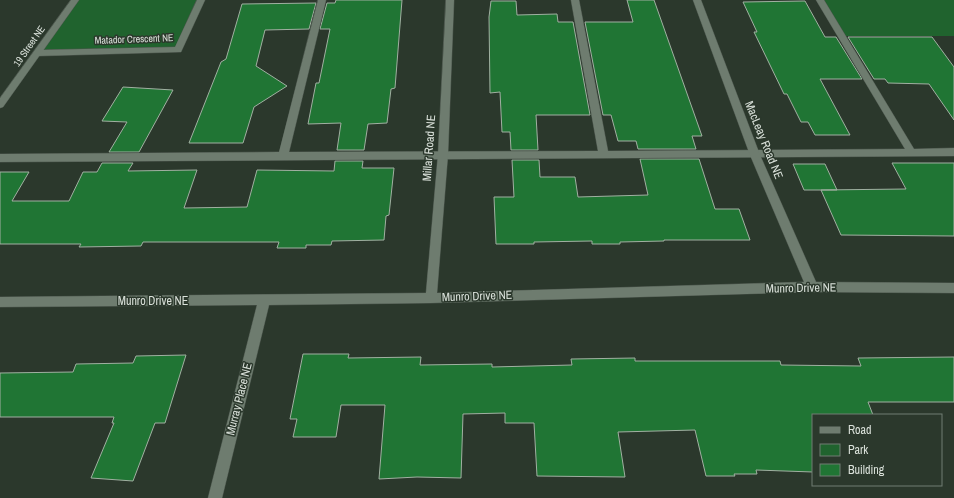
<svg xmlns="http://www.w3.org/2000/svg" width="954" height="498" viewBox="0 0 954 498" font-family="'Archivo Narrow',sans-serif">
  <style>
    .green { fill: #20632e }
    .building { fill: #207534; stroke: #a1b0a2 }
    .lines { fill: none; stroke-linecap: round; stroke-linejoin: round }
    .service-casing { stroke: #4b554c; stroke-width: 1 }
    .minor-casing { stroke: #4b554c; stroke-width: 1 }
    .tertiary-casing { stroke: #4b554c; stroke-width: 1 }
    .service { fill: #6e7c6f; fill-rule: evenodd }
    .minor { fill: #6e7c6f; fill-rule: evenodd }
    .tertiary { fill: #6e7c6f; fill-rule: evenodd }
    .labels { text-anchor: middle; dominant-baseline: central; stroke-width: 3; stroke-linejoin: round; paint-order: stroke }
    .far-street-label { font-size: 10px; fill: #dae1da; stroke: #2b382c }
    .street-label { font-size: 12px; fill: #dae1da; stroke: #2b382c }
  </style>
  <rect width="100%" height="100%" fill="#2b382c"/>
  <!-- green -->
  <path class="green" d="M75 0H201L178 50 38 53Z
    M820 0H954V36H843Z"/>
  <!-- building -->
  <path class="building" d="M336 0H402L395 88 391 89 387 123 368 124 364 150H337L341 123 308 124 316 83H319L330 29H320L327 3H335Z
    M627 0H654L702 136H692L696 149H638L636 141H618L611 115H603L585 22H633Z
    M491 1H516L517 15 557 14 558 22H573L590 115H536L538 150H511L510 132H502L500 92 490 93 489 17Z
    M805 1 825 37H836L862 79H820L850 135H815L808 122H801L787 94H784L754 32H757L743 2Z
    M316 3 309 29 265 30 256 66 287 86 254 107 243 143H189L221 62 226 59 242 4Z
    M848 37H932L954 67V120L929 84 888 83 885 79H874Z
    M123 87 173 90 139 152H109L127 122 102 121Z
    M640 159H699L715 209H739L750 240H664V241L620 242V244H592V241L534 242V244H496L494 197H514L512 160H539L540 177H575L578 197 648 195Z
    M335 161H363L362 168H394L389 215 386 216 384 240 332 241 331 245H306V248H277L279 242H143L141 246 79 247 81 244H0V172H29L12 201H69L83 172H97L102 163H133L128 171 197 170 184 208 247 207 257 170 334 171Z
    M892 163H954V236L841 235 821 190 906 189Z
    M793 164H825L837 190H804Z
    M303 354H349L348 358 421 357 420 365 492 364V367L572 365 571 359 635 358V361H780L781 365 861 366 858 358 954 357V402H868L873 415H813V472L756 470 757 474H734L735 476H706L695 430 618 432 625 477 537 476 534 423H505V413L463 414 461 478 417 477 379 479 385 405H341L336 437H293L297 419H290Z
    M186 355 165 423H155L133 481 91 478 114 423H112L114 417H0V373L73 372 76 364 133 363 136 356Z"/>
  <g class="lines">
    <defs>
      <path id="service" d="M318 0H326L289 152 598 151 571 0H579L608 151 905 149 816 0H824L914 149 954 148V156L0 162V154L279 152Z"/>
      <path id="minor" d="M197 0H205L181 52 38 56 34 53 38 50 175 47Z
        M446 0H454L448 154 437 293 804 282 750 155 693 0H701L760 155 816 282 954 283V293L812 292 431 303 269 305 222 498H208L257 305 0 307V297L426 293 438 154Z"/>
      <path id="tertiary" d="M71 0H79L3 107 0 108V98Z"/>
    </defs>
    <!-- service casing -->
    <use href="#service" class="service-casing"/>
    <!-- minor casing -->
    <use href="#minor" class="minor-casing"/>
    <!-- tertiary casing -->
    <use href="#tertiary" class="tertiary-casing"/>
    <!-- service -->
    <use href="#service" class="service"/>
    <!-- minor -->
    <use href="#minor" class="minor"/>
    <!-- tertiary -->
    <use href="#tertiary" class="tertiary"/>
  </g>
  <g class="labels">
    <!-- far-street labels -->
    <g class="far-street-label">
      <text transform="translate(134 39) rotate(-2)">Matador Crescent NE</text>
      <text transform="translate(29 46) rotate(-55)">19 Street NE</text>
    </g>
    <!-- street labels -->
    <g class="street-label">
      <text transform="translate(764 140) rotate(68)">MacLeay Road NE</text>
      <text transform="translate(429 148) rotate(-86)">Millar Road NE</text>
      <text transform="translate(801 288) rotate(-1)">Munro Drive NE</text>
      <text transform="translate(477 296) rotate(-2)">Munro Drive NE</text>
      <text x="153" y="301">Munro Drive NE</text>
      <text transform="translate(239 399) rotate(-76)">Murray Place NE</text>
    </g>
  </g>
  <!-- legend -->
  <rect x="812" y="414" width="130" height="72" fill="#2b382c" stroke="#717c72"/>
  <rect x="820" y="427" width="20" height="6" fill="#6e7c6f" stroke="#717c72"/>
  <text x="848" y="434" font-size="12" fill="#dae1da">Road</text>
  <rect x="820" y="444" width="20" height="12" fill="#20632e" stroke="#717c72"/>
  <text x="848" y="454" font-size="12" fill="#dae1da">Park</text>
  <rect x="820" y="464" width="20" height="12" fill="#207534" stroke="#717c72"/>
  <text x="848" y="474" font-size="12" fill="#dae1da">Building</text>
</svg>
